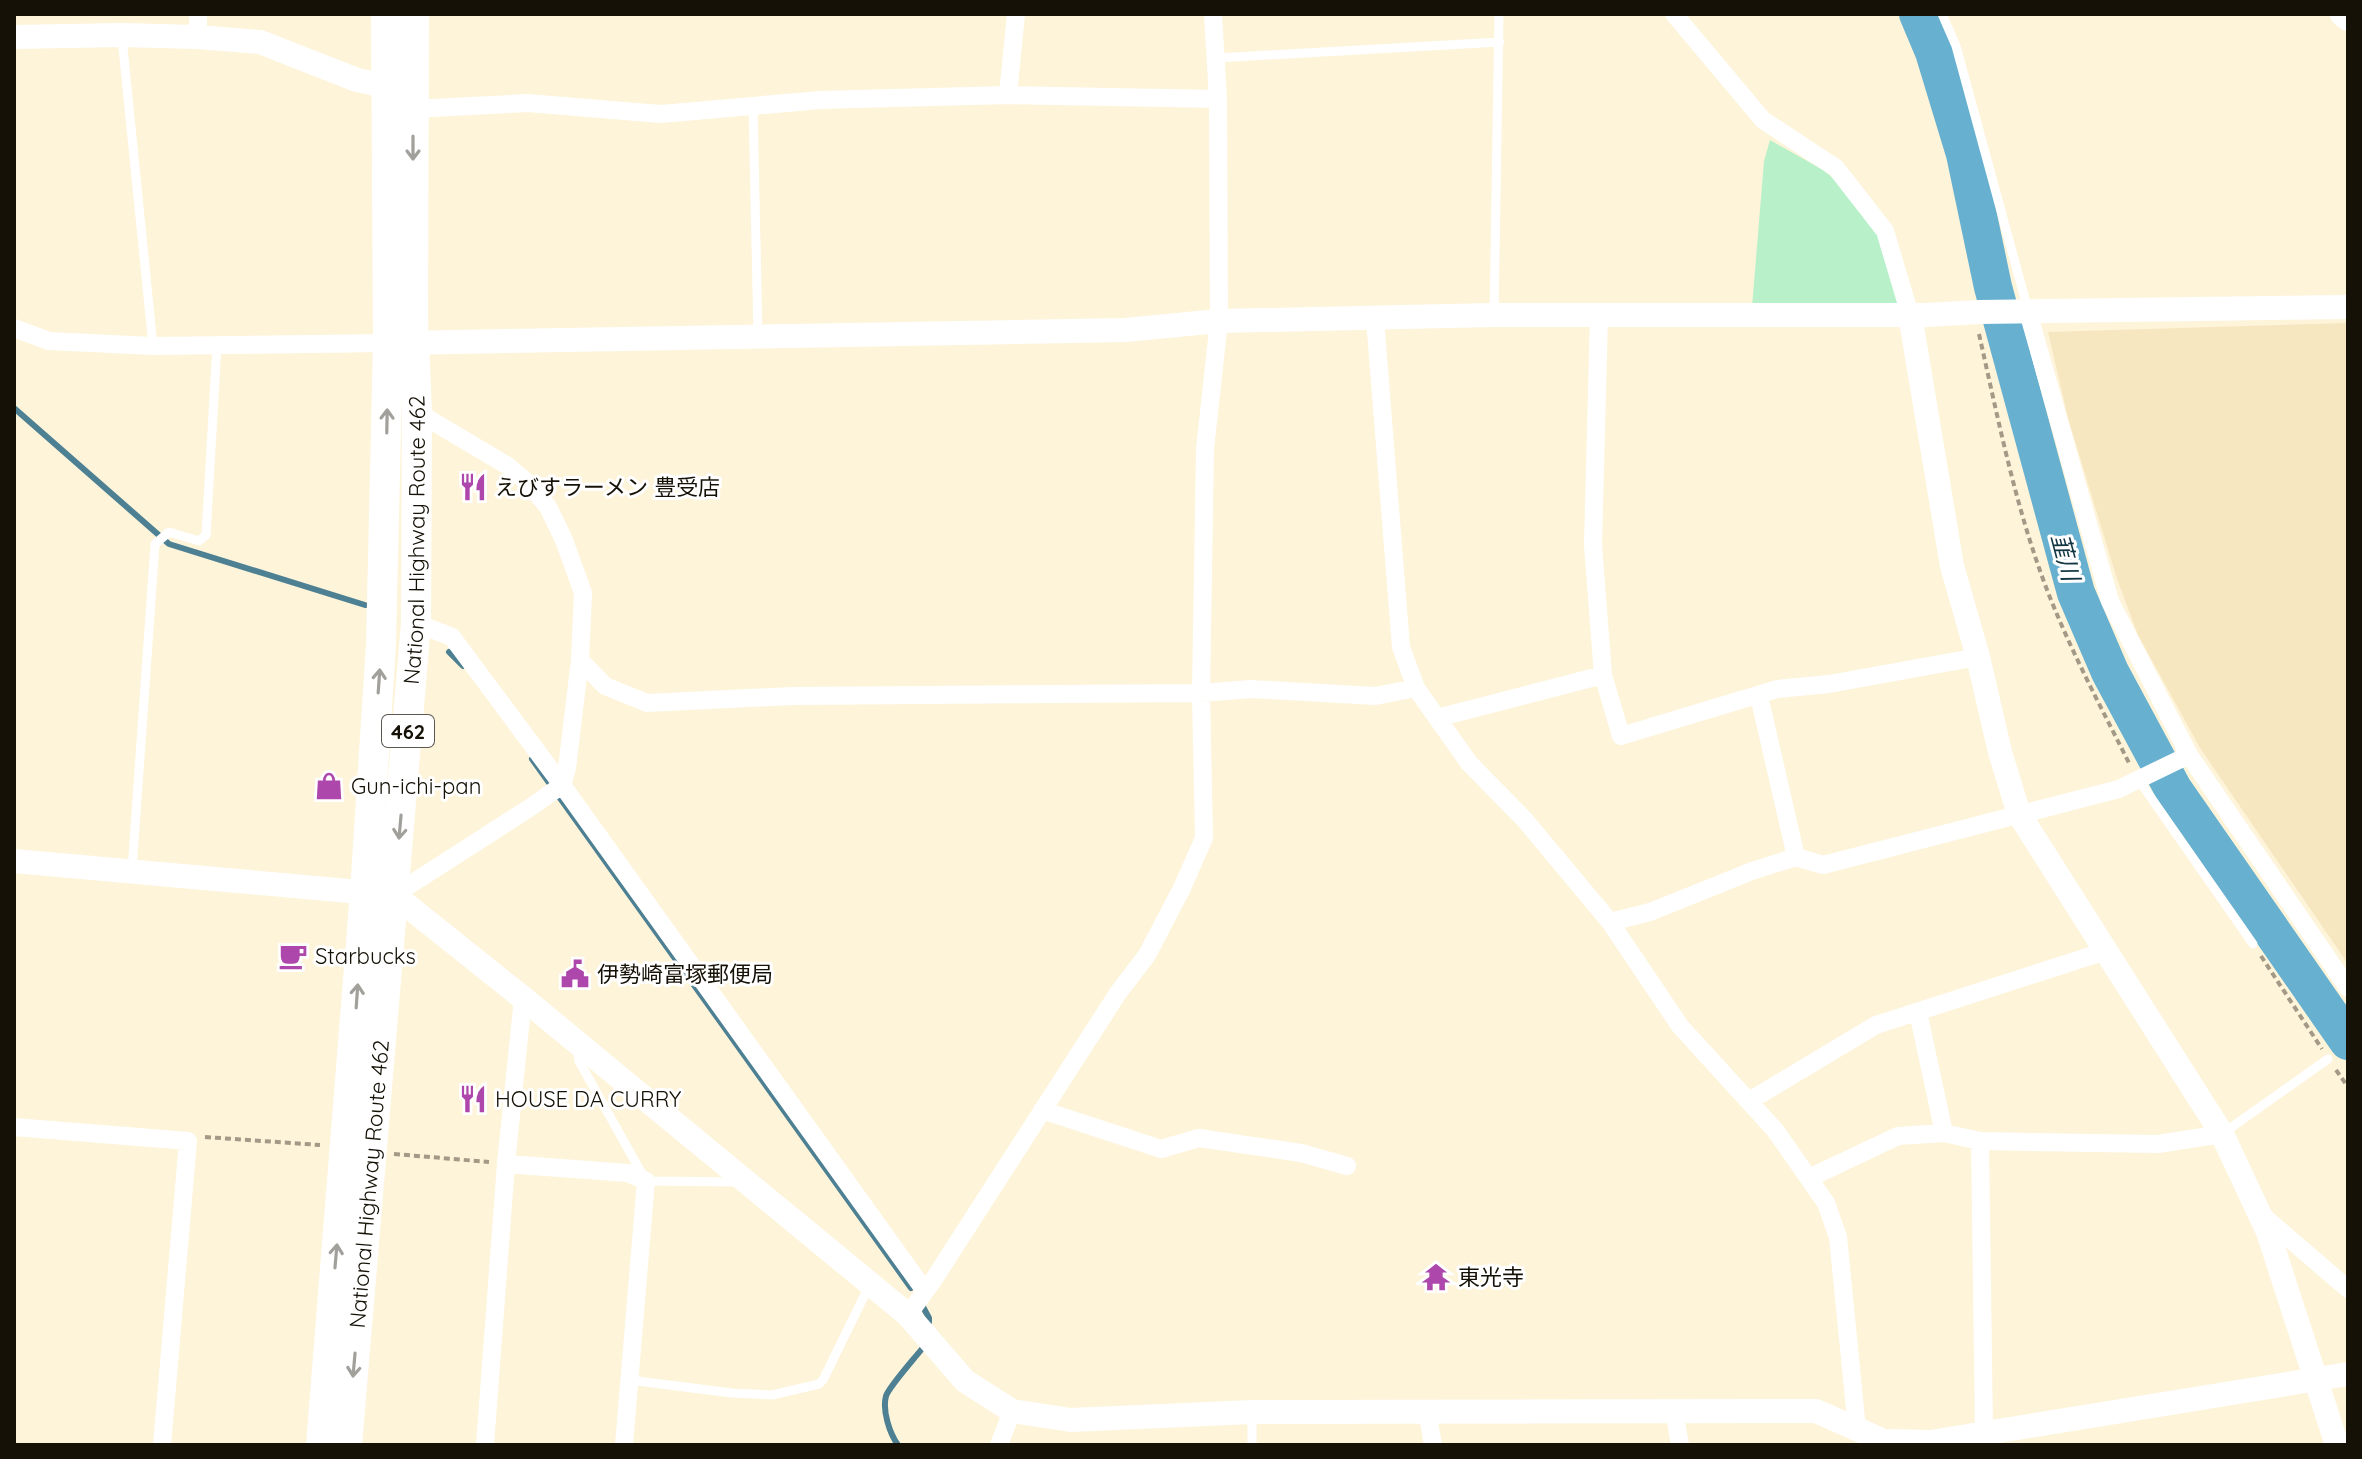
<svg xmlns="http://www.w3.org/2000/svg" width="2362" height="1459" viewBox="0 0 2362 1459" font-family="Quicksand,'Noto Sans JP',sans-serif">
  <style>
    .built { fill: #f7e7c0 }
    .green { fill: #b8f1c9 }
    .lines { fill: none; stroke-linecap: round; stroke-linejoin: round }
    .stream { stroke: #4e8093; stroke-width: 6 }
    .river { stroke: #67b0cf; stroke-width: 38 }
    .path { stroke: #a29a86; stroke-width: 4; stroke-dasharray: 6 4; stroke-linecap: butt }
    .service { stroke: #fff; stroke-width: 9 }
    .minor { stroke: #fff; stroke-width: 18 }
    .tertiary { stroke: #fff; stroke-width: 24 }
    .secondary { stroke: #fff; stroke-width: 26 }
    .trunk { stroke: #fff; stroke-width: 30 }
    .oneway { stroke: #a1a09b }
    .labels { text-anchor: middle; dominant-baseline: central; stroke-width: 6; stroke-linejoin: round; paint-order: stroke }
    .shield { fill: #fff; stroke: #5b5851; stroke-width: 2 }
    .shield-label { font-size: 20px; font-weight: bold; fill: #151106 }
    .poi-label { font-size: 22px; fill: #151106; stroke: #fff; text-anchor: start }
    .street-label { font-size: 22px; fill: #151106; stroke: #fff }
    .water-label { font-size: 24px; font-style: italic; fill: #133643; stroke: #fff }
  </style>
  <rect width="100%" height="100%" fill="#fef4da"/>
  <!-- built -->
  <path class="built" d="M2348 323V964L2200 748 2138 635 2117 579 2068 418 2048 332Z"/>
  <!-- green -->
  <path class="green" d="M1770 140 1823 170 1838 182 1880 232 1900 307H1752L1764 161Z"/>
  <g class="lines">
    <!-- stream -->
    <path class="stream" d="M14 408 169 544 365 605
      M449 652 463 666
      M532 759 911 1288
      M922 1305 929 1318V1322
      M898 1445C890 1434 882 1411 886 1396 889 1387 913 1360 921 1350"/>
    <!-- river -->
    <path class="river" d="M1918 14 1934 52 1965 154 1993 287 2076 593 2110 672 2173 789 2348 1041"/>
    <!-- path -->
    <path class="path" d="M1979 334C1999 423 2017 515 2051 600 2074 657 2103 711 2130 765
      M2261 956 2322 1049
      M2336 1070 2348 1087
      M205 1137 320 1145
      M394 1154 489 1162"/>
    <!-- service -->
    <path class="service" d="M1942 14 1956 46 2028 310
      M122 38 153 346
      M1216 58 1500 42
      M753 106 758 335
      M1494 315 1499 14
      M2138 779 2253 944
      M132 870 155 544 169 532 199 541 206 535 217 345
      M577 1050 579 1061 646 1181 738 1182
      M2222 1134 2328 1059
      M629 1380 732 1393 772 1395 819 1384 823 1380 870 1284
      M1252 1445V1415"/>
    <!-- minor -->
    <path class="minor" d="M1674 14 1763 120 1836 168 1885 231 1910 315
      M198 37V14
      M1008 95 1016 14
      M413 109 527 103 661 114 820 100 1008 95 1218 99
      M1599 315 1593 545 1603 675 1621 736 1777 689 1829 684 1978 657
      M1375 319 1401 647 1416 688 1469 763 1524 819 1610 922 1680 1026 1775 1130 1826 1203 1838 1237 1857 1429
      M14 328 49 341 153 346 388 343
      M417 412 508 466 528 483 548 507 564 540 583 593 580 660 605 686 647 703 792 696 1201 693 1251 689 1375 696 1416 688
      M580 660 567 768 562 785 925 1291
      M1759 696 1796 857
      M1437 718 1603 675
      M2189 755 2348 988
      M394 895 531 807 562 785 452 637 416 623
      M1610 922 1650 912 1752 871 1796 857 1823 865 2119 789 2189 755 2110 601 2028 312
      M523 998 506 1164 628 1173 646 1181 624 1445
      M1918 1012 1944 1133
      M1749 1101 1876 1025 2106 951
      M1042 1110 1161 1149 1199 1138 1301 1153 1347 1166
      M14 1127 188 1141 162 1445
      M1980 1141 2158 1144 2222 1134
      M1809 1178 1898 1136 1944 1133 1980 1141 1984 1432
      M2262 1215 2348 1289
      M908 1315 934 1279 1118 993 1147 955 1182 888 1204 838 1201 693 1205 449 1219 321 1218 99 1213 14
      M1427 1411 1433 1445
      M1674 1411 1680 1445
      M485 1445 506 1164
      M999 1445 1012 1411"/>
    <!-- tertiary -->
    <path class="tertiary" d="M14 37 121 35 198 37 260 42 357 80 386 86
      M1910 315 1952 566 1978 657 2000 752 2019 814 2222 1134 2268 1232 2337 1445
      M399 343 1125 330 1219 321 1494 315H1926L1979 312 2348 307
      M14 861 394 895 523 998 908 1315 965 1381 1012 1411 1071 1420 1252 1412 1816 1411 1884 1441 1931 1442 2348 1374"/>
    <!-- secondary -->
    <path class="secondary" d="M2343 14 2348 18"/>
    <!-- trunk -->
    <g class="trunk">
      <path d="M321 1445 365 892 381 645 388 343 386 14"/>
      <path id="s1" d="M347 1445 416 623 417 412 413 319 414 14"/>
    </g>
  </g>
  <!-- one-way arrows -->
  <defs><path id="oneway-shaft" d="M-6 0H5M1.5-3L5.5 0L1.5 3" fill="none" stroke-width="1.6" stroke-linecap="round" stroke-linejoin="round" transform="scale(2)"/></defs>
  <g class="oneway">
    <use href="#oneway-shaft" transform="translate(413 148) rotate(90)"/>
    <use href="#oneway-shaft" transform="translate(387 421) rotate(-89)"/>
    <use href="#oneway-shaft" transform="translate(379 681) rotate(-86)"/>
    <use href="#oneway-shaft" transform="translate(400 827) rotate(95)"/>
    <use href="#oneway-shaft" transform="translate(357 996) rotate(-86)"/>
    <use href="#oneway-shaft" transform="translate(336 1256) rotate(-85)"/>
    <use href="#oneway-shaft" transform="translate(354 1365) rotate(95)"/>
  </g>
  <!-- icons -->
  <defs>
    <symbol id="restaurant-bare" viewBox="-9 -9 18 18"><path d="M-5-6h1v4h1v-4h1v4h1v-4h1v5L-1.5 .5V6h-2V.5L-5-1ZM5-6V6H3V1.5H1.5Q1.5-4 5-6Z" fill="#ae47ab" stroke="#fff" stroke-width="2.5" paint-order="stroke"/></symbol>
    <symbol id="shop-bare" viewBox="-9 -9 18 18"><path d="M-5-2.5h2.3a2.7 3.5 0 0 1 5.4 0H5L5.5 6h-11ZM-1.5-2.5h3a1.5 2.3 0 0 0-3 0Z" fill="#ae47ab" stroke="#fff" stroke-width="2.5" paint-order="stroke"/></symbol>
    <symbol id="cafe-bare" viewBox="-9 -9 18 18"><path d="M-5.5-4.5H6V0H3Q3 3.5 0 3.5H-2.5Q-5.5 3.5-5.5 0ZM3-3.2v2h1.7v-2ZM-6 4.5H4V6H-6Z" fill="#ae47ab" stroke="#fff" stroke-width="2.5" paint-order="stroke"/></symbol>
    <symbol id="civic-bare" viewBox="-9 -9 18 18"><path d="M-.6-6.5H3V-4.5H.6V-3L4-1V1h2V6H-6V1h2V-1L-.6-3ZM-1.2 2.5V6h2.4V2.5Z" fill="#ae47ab" stroke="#fff" stroke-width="2.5" paint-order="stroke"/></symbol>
    <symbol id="temple-bare" viewBox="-9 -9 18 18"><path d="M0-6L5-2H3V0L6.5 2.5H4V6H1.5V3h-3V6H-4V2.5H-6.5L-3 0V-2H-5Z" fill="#ae47ab" stroke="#fff" stroke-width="2.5" paint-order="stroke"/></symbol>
  </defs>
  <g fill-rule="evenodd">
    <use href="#restaurant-bare" x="453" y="467" width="40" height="40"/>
    <use href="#shop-bare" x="309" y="766" width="40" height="40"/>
    <use href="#cafe-bare" x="273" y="936" width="40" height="40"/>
    <use href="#civic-bare" x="555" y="954" width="40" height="40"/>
    <use href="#restaurant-bare" x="453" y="1079" width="40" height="40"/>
    <use href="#temple-bare" x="1416" y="1257" width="40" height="40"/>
  </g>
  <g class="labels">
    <!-- shield labels -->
    <rect class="shield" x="382" y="715" width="52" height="32" rx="6"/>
    <g class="shield-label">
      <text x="408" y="731">462</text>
    </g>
    <!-- poi labels -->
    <g class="poi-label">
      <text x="495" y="487">えびすラーメン 豊受店</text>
      <text x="351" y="786">Gun-ichi-pan</text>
      <text x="315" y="956">Starbucks</text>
      <text x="597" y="974">伊勢崎富塚郵便局</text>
      <text x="495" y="1099">HOUSE DA CURRY</text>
      <text x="1458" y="1277">東光寺</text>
    </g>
    <!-- street labels -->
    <g class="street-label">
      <text stroke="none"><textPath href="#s1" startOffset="908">National Highway Route 462</textPath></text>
      <text stroke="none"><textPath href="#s1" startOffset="262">National Highway Route 462</textPath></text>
    </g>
    <!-- water labels -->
    <g class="water-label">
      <text transform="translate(2066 557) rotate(75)">韮川</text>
    </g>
  </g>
  <!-- border -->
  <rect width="2362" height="1459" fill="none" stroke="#151106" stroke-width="32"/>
</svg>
